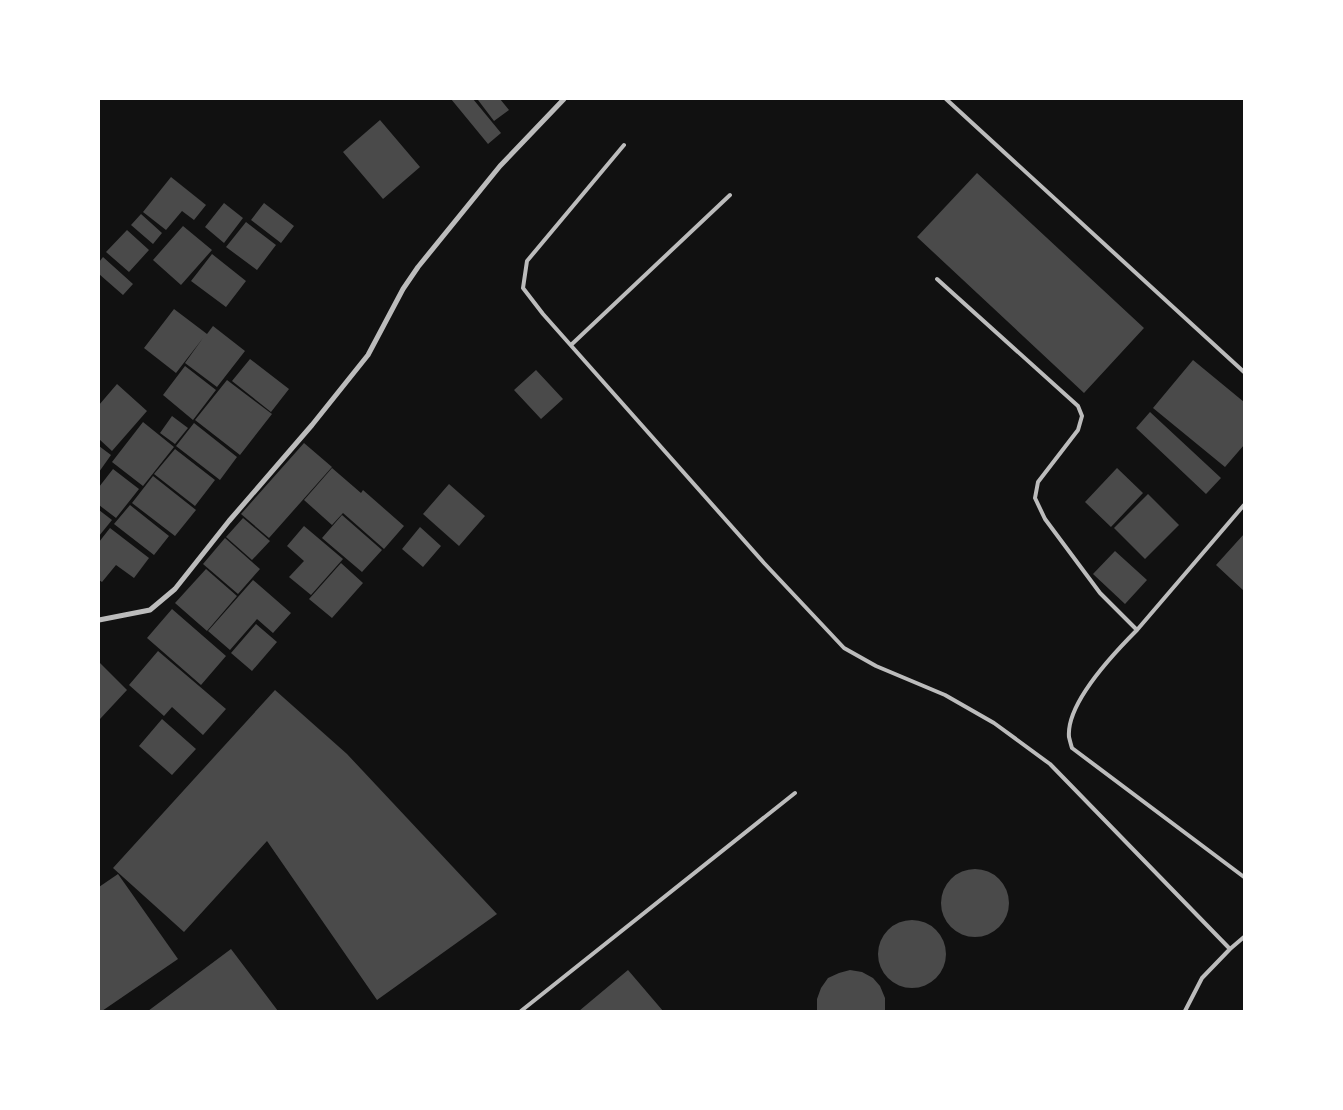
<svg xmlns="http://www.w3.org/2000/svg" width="1343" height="1110" viewBox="0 0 1343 1110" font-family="Arial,sans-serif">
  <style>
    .building { fill: #4a4a4a }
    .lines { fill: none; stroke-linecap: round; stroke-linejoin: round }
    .service { stroke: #bcbcbc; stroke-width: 4 }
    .minor { stroke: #bcbcbc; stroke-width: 5 }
  </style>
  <rect width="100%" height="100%" fill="#111"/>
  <!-- building -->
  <path class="building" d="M451 99H473L501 133 488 144Z
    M479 99H500L509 110 494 121 478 100Z
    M380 120 420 167 383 199 343 152Z
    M977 173 1144 328 1084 393 917 237Z
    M171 177 206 205 194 220 182 211 166 230 143 212Z
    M224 203 243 218 224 243 205 227Z
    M264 203 294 226 281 243 251 220Z
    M141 214 162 233 153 244 131 225Z
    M246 222 276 245 257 270 226 247Z
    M183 226 212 250 181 285 153 260Z
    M127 230 149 250 129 272 106 252Z
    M212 254 246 281 226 307 191 281Z
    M103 257 133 284 123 295 99 274V262Z
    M174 309 207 334 213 326 245 351 217 387 185 363 203 338 176 373 144 348Z
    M250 359 289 389 271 412 232 381Z
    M1193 360 1244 402V445L1225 467 1153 408Z
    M185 366 216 390 193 420 163 395Z
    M536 370 563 399 541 419 514 390Z
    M227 380 272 414 240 455 195 420Z
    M117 384 147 411 112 451 99 439V405Z
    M1150 412 1221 478 1206 494 1136 428Z
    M172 416 188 428 175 444 160 433Z
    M143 422 174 447 143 486 112 462Z
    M194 423 237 457 220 480 176 446Z
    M304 443 332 467 269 538 241 514Z
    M99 446 111 455 99 472Z
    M175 449 215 480 195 506 154 474Z
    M332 468 361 493 363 490 404 526 384 549 343 513 332 525 304 500Z
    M1117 468 1143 493 1111 527 1085 502Z
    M113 469 139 489 116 518 99 505V487Z
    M153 476 196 510 175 536 132 503Z
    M449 484 485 516 459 546 423 514Z
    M1148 494 1179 525 1145 559 1114 528Z
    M130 505 169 536 154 555 114 524Z
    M99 510 112 520 99 536Z
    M342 515 382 550 362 572 322 538Z
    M243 518 270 541 252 560 226 537Z
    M304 526 343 559 311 595 289 577 304 561 287 546Z
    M420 527 441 546 423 567 402 549Z
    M110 528 149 558 134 578 116 565 102 582 99 580V542Z
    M1244 534V591L1216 565Z
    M225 538 260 569 238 594 203 564Z
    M1115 551 1147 580 1125 604 1093 574Z
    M341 563 363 583 332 618 309 599Z
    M206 569 237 596 207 631 175 603Z
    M253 580 291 613 273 633 257 619 230 650 208 631Z
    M172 609 226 656 201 685 147 638Z
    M256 624 277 642 252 671 231 653Z
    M158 651 226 709 203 735 172 707 164 716 129 685Z
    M99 662 127 690 100 719 99 717Z
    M275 690 347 754 497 914 377 1000 267 841 184 932 113 868Z
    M162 719 196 749 172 775 139 746Z
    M941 903a34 34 0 1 1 68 0a34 34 0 1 1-68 0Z
    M118 874 178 959 102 1011H99V887Z
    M878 954a34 34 0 1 1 68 0a34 34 0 1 1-68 0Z
    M231 949 278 1011H148Z
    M628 970 663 1011H579Z
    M850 970 862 972 873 978 880 986 885 998V1011H817V999L821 988 828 978 839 973Z"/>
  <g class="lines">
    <!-- service -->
    <path class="service" d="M946 99 1244 372
      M624 145 527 261 523 288 543 314 764 563 844 648 876 666 945 695 994 723 1050 764 1230 949
      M937 279 1078 406 1082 416 1078 430 1038 482 1035 498 1045 519 1100 593 1137 630C1114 653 1066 703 1069 737 1070 741 1071 745 1072 748L1244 877
      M571 345 730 195
      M1137 630 1244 505
      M521 1011 795 793
      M1185 1011 1202 978 1230 949 1244 937"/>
    <!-- minor -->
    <path class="minor" d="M99 620 150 610 175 589 229 521 312 425 368 355 403 289 418 267 500 166 564 99"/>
  </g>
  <!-- border -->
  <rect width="1343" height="1110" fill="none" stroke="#ffffff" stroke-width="200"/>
</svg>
